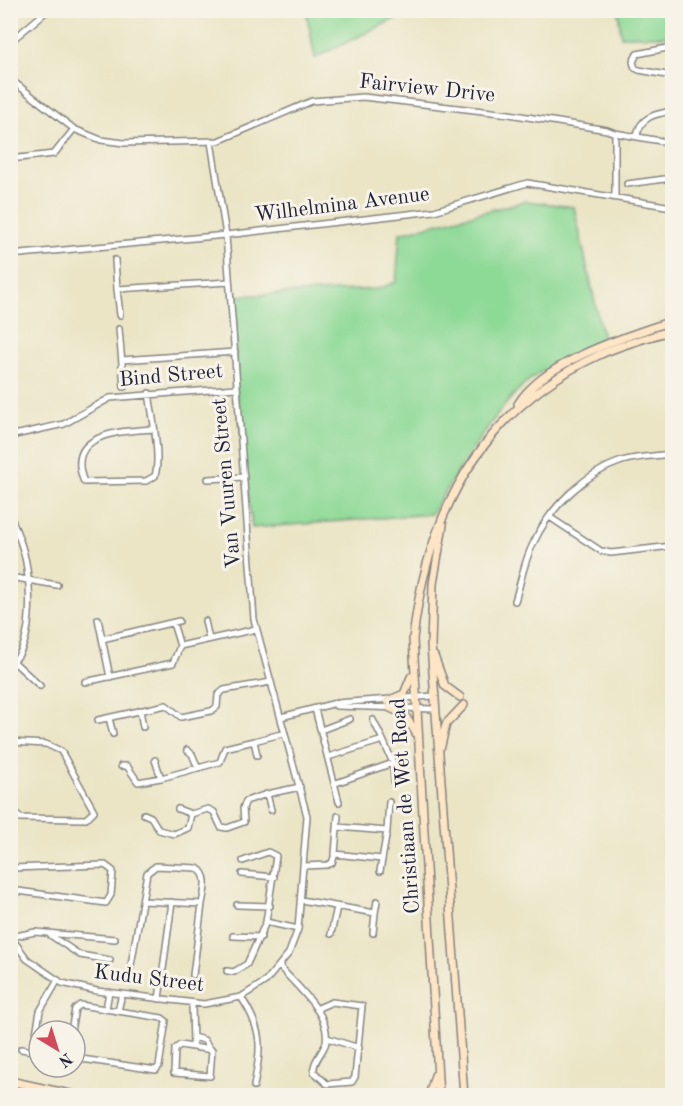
<svg xmlns="http://www.w3.org/2000/svg" width="683" height="1106" viewBox="0 0 683 1106" font-family="'Old Standard TT',serif">
  <style>
    .green { fill: #8dd996; stroke: #587e68; stroke-width: 1.5 }
    .lines { fill: none; stroke-linecap: round; stroke-linejoin: round }
    .minor-casing { stroke: #868480; stroke-width: 8 }
    .secondary-casing { stroke: #868480; stroke-width: 10 }
    .minor { stroke: #fff; stroke-width: 5 }
    .secondary { stroke: #fde5c5; stroke-width: 7 }
    .labels { text-anchor: middle; dominant-baseline: central; stroke-width: 6; stroke-linejoin: round; paint-order: stroke }
    .street-label { font-size: 21px; fill: #22223b; stroke: #f7f3e8 }
  </style>
  <rect width="100%" height="100%" fill="#f7f3e8"/>
  <filter id="ink" filterUnits="userSpaceOnUse"><feTurbulence type="fractalNoise" baseFrequency=".0167" numOctaves="2"/><feDisplacementMap in="SourceGraphic" scale="12" xChannelSelector="R" yChannelSelector="G"/><feConvolveMatrix kernelMatrix="1 2 1 2 8 2 1 2 1" color-interpolation-filters="sRGB"/></filter>
  <filter id="wash" filterUnits="userSpaceOnUse"><feTurbulence type="fractalNoise" baseFrequency=".008" numOctaves="4" result="noise"/><feDisplacementMap in="SourceGraphic" scale="24" xChannelSelector="R" yChannelSelector="G"/><feGaussianBlur stdDeviation="1.35" result="paint"/><feColorMatrix in="noise" values="0 0 0 0 0 0 0 0 0 0 0 0 0 0 0 0 0 1.4 0 .05"/><feComposite in="paint" operator="in"/></filter>
  <g filter="url(#wash)">
    <rect width="100%" height="100%" fill="#ebe5c6"/>
    <!-- green -->
    <path class="green" d="M306 10H411V11L315 58Z
      M618 11H672V36H621Z
      M526 201 574 207 603 339C576 353 537 370 516 392 483 429 458 473 431 514L252 528 236 388 235 296 378 289 396 282 400 233Z"/>
  </g>
  <g filter="url(#ink)">
    <g class="lines">
      <defs>
        <path id="minor" d="M10 42 48 10
          M672 47 637 54 633 62 635 68 639 70 672 76
          M10 79 74 129 101 140 124 143 218 141 312 101 363 97 509 114 607 130 615 133V197
          M615 133 672 143
          M637 136C640 116 656 114 672 111
          M10 159 54 154 74 129
          M627 184 672 178
          M10 255 226 235 434 211 527 183 672 207
          M115 260 117 289
          M120 315 117 289 229 282
          M119 329 124 387
          M122 360 235 352
          M149 393C152 415 161 456 155 476L146 481 84 482C64 433 121 431 154 429
          M10 436 64 424 110 398 236 388
          M208 479 244 477
          M10 515C17 532 25 551 27 569 31 593 33 649 10 664
          M551 518 601 551 611 553 672 546
          M10 577 57 585
          M515 601C521 582 524 561 533 544 549 508 585 473 622 461 638 456 656 456 672 454
          M98 619 110 677
          M205 621 209 639
          M173 623 180 646
          M102 639 179 621
          M14 662 40 686
          M85 682 173 663 180 646 256 629
          M336 706 434 709
          M315 709 339 802
          M140 710 143 727
          M281 717 336 703 433 696
          M109 718 113 734
          M98 720 166 705 181 717 211 711 217 707 218 695 224 690 271 682
          M321 730 350 719
          M383 740 393 763 394 781
          M10 742 46 744 61 751 94 811 86 819 20 818 14 812 10 802
          M187 750 192 754 198 768 220 762 225 748 254 741
          M257 755 254 741 285 733
          M328 757 383 740 373 720
          M155 760 161 778 198 768
          M121 766H127L138 782 161 778
          M336 783 393 763
          M178 809 191 814
          M271 810 267 794 300 787
          M144 814 151 817 159 830 174 834 188 828 191 814 208 809 214 812 221 827 227 828 244 822 243 808 246 801 267 794
          M338 827 387 831 389 802
          M335 854 382 859
          M243 861 268 852 276 856 266 922
          M304 866 327 865 332 863 335 854 338 816
          M10 868 105 865 113 871 111 895 106 903 18 891
          M380 871 387 831
          M242 874 274 877
          M301 900 375 913 377 901
          M143 901 202 904 193 975
          M237 905 270 906
          M373 933 375 913
          M331 934 337 907
          M50 935 80 955 110 960
          M10 936 27 959 62 983 97 991 204 1004 241 997 266 981 289 953 298 929 307 816 254 619 226 235 211 142
          M233 936 261 937
          M11 937 35 932 115 939
          M280 967C296 986 331 1014 326 1042 324 1052 312 1061 314 1072L327 1084 352 1082 355 1077 362 1006 332 1002 316 1009
          M130 971 147 873 156 866 197 868C210 876 204 891 202 904
          M227 971 234 972 247 964 266 922 298 929
          M241 997C264 1032 261 1047 254 1086
          M159 999 172 902
          M192 1004 193 1046
          M106 1009 109 992
          M118 1011 122 994
          M37 1028 53 1031
          M71 1031 75 1009 80 1005 162 1018 166 1021 159 1066 156 1070 75 1058
          M193 1037 204 1040 210 1049
          M327 1038 359 1048
          M180 1045 212 1050 210 1076 174 1073 175 1049Z
          M21 1049 39 1052
          M33 1051 40 1011 58 980"/>
        <path id="secondary" d="M518 404C544 361 627 336 672 321
          M443 525 433 584 431 645 464 1096
          M434 656 445 686 460 697
          M387 701 404 694 411 677
          M390 708 404 714 418 736
          M441 746 446 724 464 705
          M10 1081 79 1096
          M429 1096 435 1075
          M439 1096 413 639C427 513 480 410 599 355 622 344 648 338 672 330"/>
      </defs>
      <!-- minor casing -->
      <use href="#minor" class="minor-casing"/>
      <!-- secondary casing -->
      <use href="#secondary" class="secondary-casing"/>
      <!-- minor -->
      <use href="#minor" class="minor"/>
      <!-- secondary -->
      <use href="#secondary" class="secondary"/>
    </g>
  </g>
  <g class="labels">
    <!-- street labels -->
    <g class="street-label">
      <text transform="translate(427 89) rotate(6)">Fairview Drive</text>
      <text transform="translate(342 205) rotate(-7)">Wilhelmina Avenue</text>
      <text transform="translate(171 376) rotate(-5)">Bind Street</text>
      <text transform="translate(227 483) rotate(-95)">Van Vuuren Street</text>
      <text transform="translate(406 806) rotate(-94)">Christiaan de Wet Road</text>
      <text transform="translate(149 979) rotate(7)">Kudu Street</text>
    </g>
  </g>
  <!-- margin -->
  <rect width="683" height="1106" fill="none" stroke="#f7f3e8" stroke-width="36"/>
  <!-- north arrow -->
  <g transform="translate(57 1049) rotate(142)"><circle r="28" fill="#f7f3e8" stroke="#a29fa3" stroke-width="1.5"/>
  <path d="M0-4.5L10 22L0 15L-10 22Z" fill="#d1495b"/>
  <text y="-9" font-size="16" font-weight="bold" text-anchor="middle" fill="#22223b">N</text>
  </g>
</svg>
